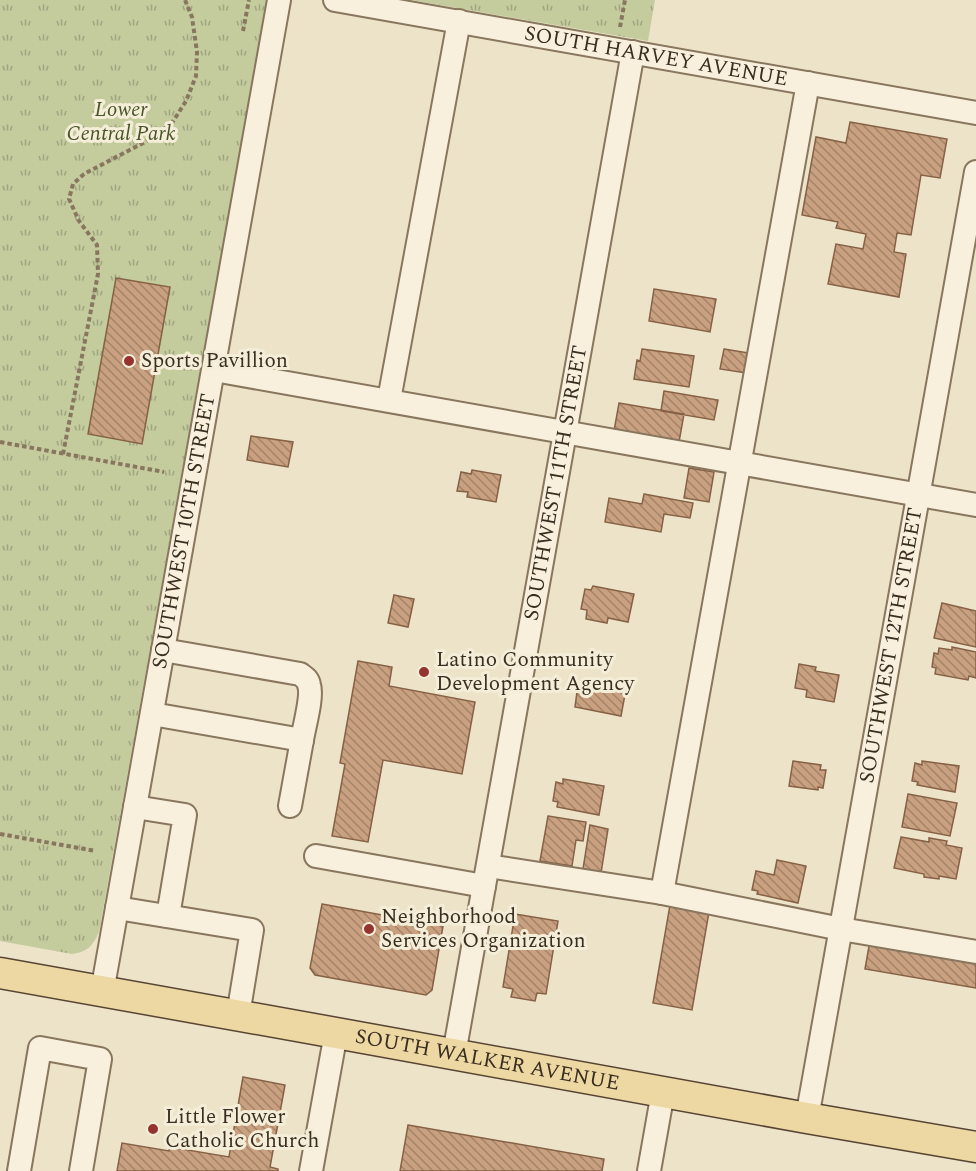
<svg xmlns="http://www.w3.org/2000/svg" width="976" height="1171" viewBox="0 0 976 1171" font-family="Spectral,serif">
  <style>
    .park { fill: url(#park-tufts) }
    .building { fill: url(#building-back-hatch); stroke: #866145; stroke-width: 1.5 }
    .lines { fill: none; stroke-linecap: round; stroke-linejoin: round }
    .minor-casing { stroke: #88765e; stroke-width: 26 }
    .major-casing { stroke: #574432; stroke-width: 33 }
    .path { stroke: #88765e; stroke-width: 4; stroke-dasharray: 4.5 3; stroke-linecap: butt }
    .minor { stroke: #f8f0dc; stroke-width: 22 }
    .major { stroke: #edd8a4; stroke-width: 30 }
    .poi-dot { fill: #953331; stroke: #f4edd8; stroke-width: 2 }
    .labels { text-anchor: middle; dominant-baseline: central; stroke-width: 6; stroke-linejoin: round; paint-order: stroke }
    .street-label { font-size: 21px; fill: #3a2e21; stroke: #f4edd8 }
    .park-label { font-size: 21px; font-style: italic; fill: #495529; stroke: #f4edd8 }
    .poi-label { font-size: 21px; fill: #3a2e21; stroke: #f4edd8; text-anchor: start }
  </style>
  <defs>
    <pattern id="park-tufts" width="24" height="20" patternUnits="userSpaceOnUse" patternTransform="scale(1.5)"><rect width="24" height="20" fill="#c4cb9d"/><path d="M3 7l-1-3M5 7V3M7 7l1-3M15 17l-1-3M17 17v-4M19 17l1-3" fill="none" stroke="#a0a580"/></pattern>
    <pattern id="building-back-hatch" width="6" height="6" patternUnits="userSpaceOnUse" patternTransform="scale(1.5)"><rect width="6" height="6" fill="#c9a181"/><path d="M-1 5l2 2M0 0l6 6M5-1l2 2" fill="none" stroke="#a48469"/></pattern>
  </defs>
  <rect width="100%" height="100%" fill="#ede3c9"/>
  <!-- park -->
  <path class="park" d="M0 0H267L99 932C92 947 87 952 72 954L0 941Z
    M411 0H655L648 41Z"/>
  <!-- building -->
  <path class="building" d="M850 122 947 139 940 178 921 175 911 235 897 233 894 252 906 254 899 297 828 284 836 244 863 249 866 234 836 228 838 222 802 215 816 137 846 143Z
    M116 278 170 287 142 444 88 434Z
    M654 289 716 299 710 332 649 321Z
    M642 349 694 356 689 387 634 379 637 360 640 361Z
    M724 349 749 353 746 373 720 369Z
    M664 391 718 400 714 420 661 411Z
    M619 403 684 414 679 442 614 431Z
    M251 436 293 442 288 467 247 460Z
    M689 468 714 472 709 502 684 498Z
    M472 470 501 475 496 502 467 497 468 492 457 491 461 472 471 474Z
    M644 494 693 503 690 518 664 514 661 532 605 522 609 498 642 504Z
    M593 586 634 594 628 622 608 618 607 623 586 619 587 610 581 609 585 589 591 590Z
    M394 595 414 599 408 627 388 623Z
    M942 603 976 611V647L934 638Z
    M952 647 976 652V678L969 676 968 680 935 674 936 668 932 667 934 653 938 654 939 648 952 650Z
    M358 661 392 667 389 686 475 702 462 774 383 760 368 842 332 836 345 764 340 763Z
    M799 664 816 667 815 671 839 675 834 702 806 697 807 690 795 688Z
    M582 681 626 689 621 716 575 707 577 692H580Z
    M793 761 821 765 820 770H826L823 788 818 787V790L789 786Z
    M922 761 959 766 955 792 917 785 918 782 912 781 915 763 922 765Z
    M563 779 604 786 599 815 557 807 558 802 553 801 556 782 563 784Z
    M908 794 957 803 950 836 902 827Z
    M548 816 586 822 583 841 576 840 572 866 540 861Z
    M590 825 608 829 601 873 583 869Z
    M901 837 929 842V838L947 841 946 845 962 848 956 879 939 876V879L924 877V874L894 868Z
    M777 860 806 866 798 903 757 894 758 891 752 890 756 871 774 875Z
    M322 904 443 926 432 990 426 995 315 975 310 968Z
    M670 905 709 912 692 1010 653 1003Z
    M515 914 558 921 546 994 537 993 535 1001 511 997 513 989 503 987Z
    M871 935 976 959V988L865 969Z
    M243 1077 285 1085 270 1167 278 1169V1171H117L122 1143 169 1151 170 1147 229 1157Z
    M408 1125 604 1159 602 1171H400Z"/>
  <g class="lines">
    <defs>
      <g id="minor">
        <path id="s1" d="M335 0 976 113"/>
        <path d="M214 370 976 505"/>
        <path d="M389 400 459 21"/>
        <path d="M152 714 302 740C304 727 313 696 309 685 308 679 304 677 300 674L163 650"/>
        <path d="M290 806 302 740"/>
        <path d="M135 807 185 815 168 916"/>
        <path d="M316 856 484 886"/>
        <path d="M488 866 662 893 841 929 976 952"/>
        <path d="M662 893 808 83"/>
        <path d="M117 908 252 930 238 1015"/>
        <path id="s2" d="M102 992 279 0"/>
        <path id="s3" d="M454 1054 633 52"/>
        <path id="s4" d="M807 1118 976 172"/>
        <path d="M19 1171 40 1048 100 1059 81 1171"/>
        <path d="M311 1171 336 1033"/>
        <path d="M649 1171 663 1092"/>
      </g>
      <g id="major">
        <path id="s5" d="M0 973 336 1033 807 1118 976 1147"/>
      </g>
    </defs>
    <!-- minor casing -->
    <use href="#minor" class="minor-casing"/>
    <!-- major casing -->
    <use href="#major" class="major-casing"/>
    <!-- path -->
    <path class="path" d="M620 27 625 0
      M243 31 249 0
      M0 442 164 472
      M63 454 98 274 97 245 79 221 69 199 73 184 84 174 145 142 172 123 186 101 196 76 197 52 192 17 185 0
      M0 834 96 851"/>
    <!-- minor -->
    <use href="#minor" class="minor"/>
    <!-- major -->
    <use href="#major" class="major"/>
  </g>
  <!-- markers -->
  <g class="poi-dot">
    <circle cx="129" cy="361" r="6"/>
    <circle cx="424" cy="672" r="6"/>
    <circle cx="369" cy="929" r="6"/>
    <circle cx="153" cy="1129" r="6"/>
  </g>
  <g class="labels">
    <!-- street labels -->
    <g class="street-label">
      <text stroke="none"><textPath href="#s1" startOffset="326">SOUTH HARVEY AVENUE</textPath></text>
      <text stroke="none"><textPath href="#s3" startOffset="580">SOUTHWEST 11TH STREET</textPath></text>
      <text stroke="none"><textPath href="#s2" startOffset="468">SOUTHWEST 10TH STREET</textPath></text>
      <text stroke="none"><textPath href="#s4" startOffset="480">SOUTHWEST 12TH STREET</textPath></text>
      <text stroke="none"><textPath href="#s5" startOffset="495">SOUTH WALKER AVENUE</textPath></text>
    </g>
    <!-- park labels -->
    <g class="park-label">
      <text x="121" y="110">Lower<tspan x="121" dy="24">Central Park</tspan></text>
    </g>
    <!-- poi labels -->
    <g class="poi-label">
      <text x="141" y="361">Sports Pavillion</text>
      <text x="436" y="660">Latino Community<tspan x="436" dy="24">Development Agency</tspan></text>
      <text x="381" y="917">Neighborhood<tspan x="381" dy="24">Services Organization</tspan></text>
      <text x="165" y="1117">Little Flower<tspan x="165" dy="24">Catholic Church</tspan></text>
    </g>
  </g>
</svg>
